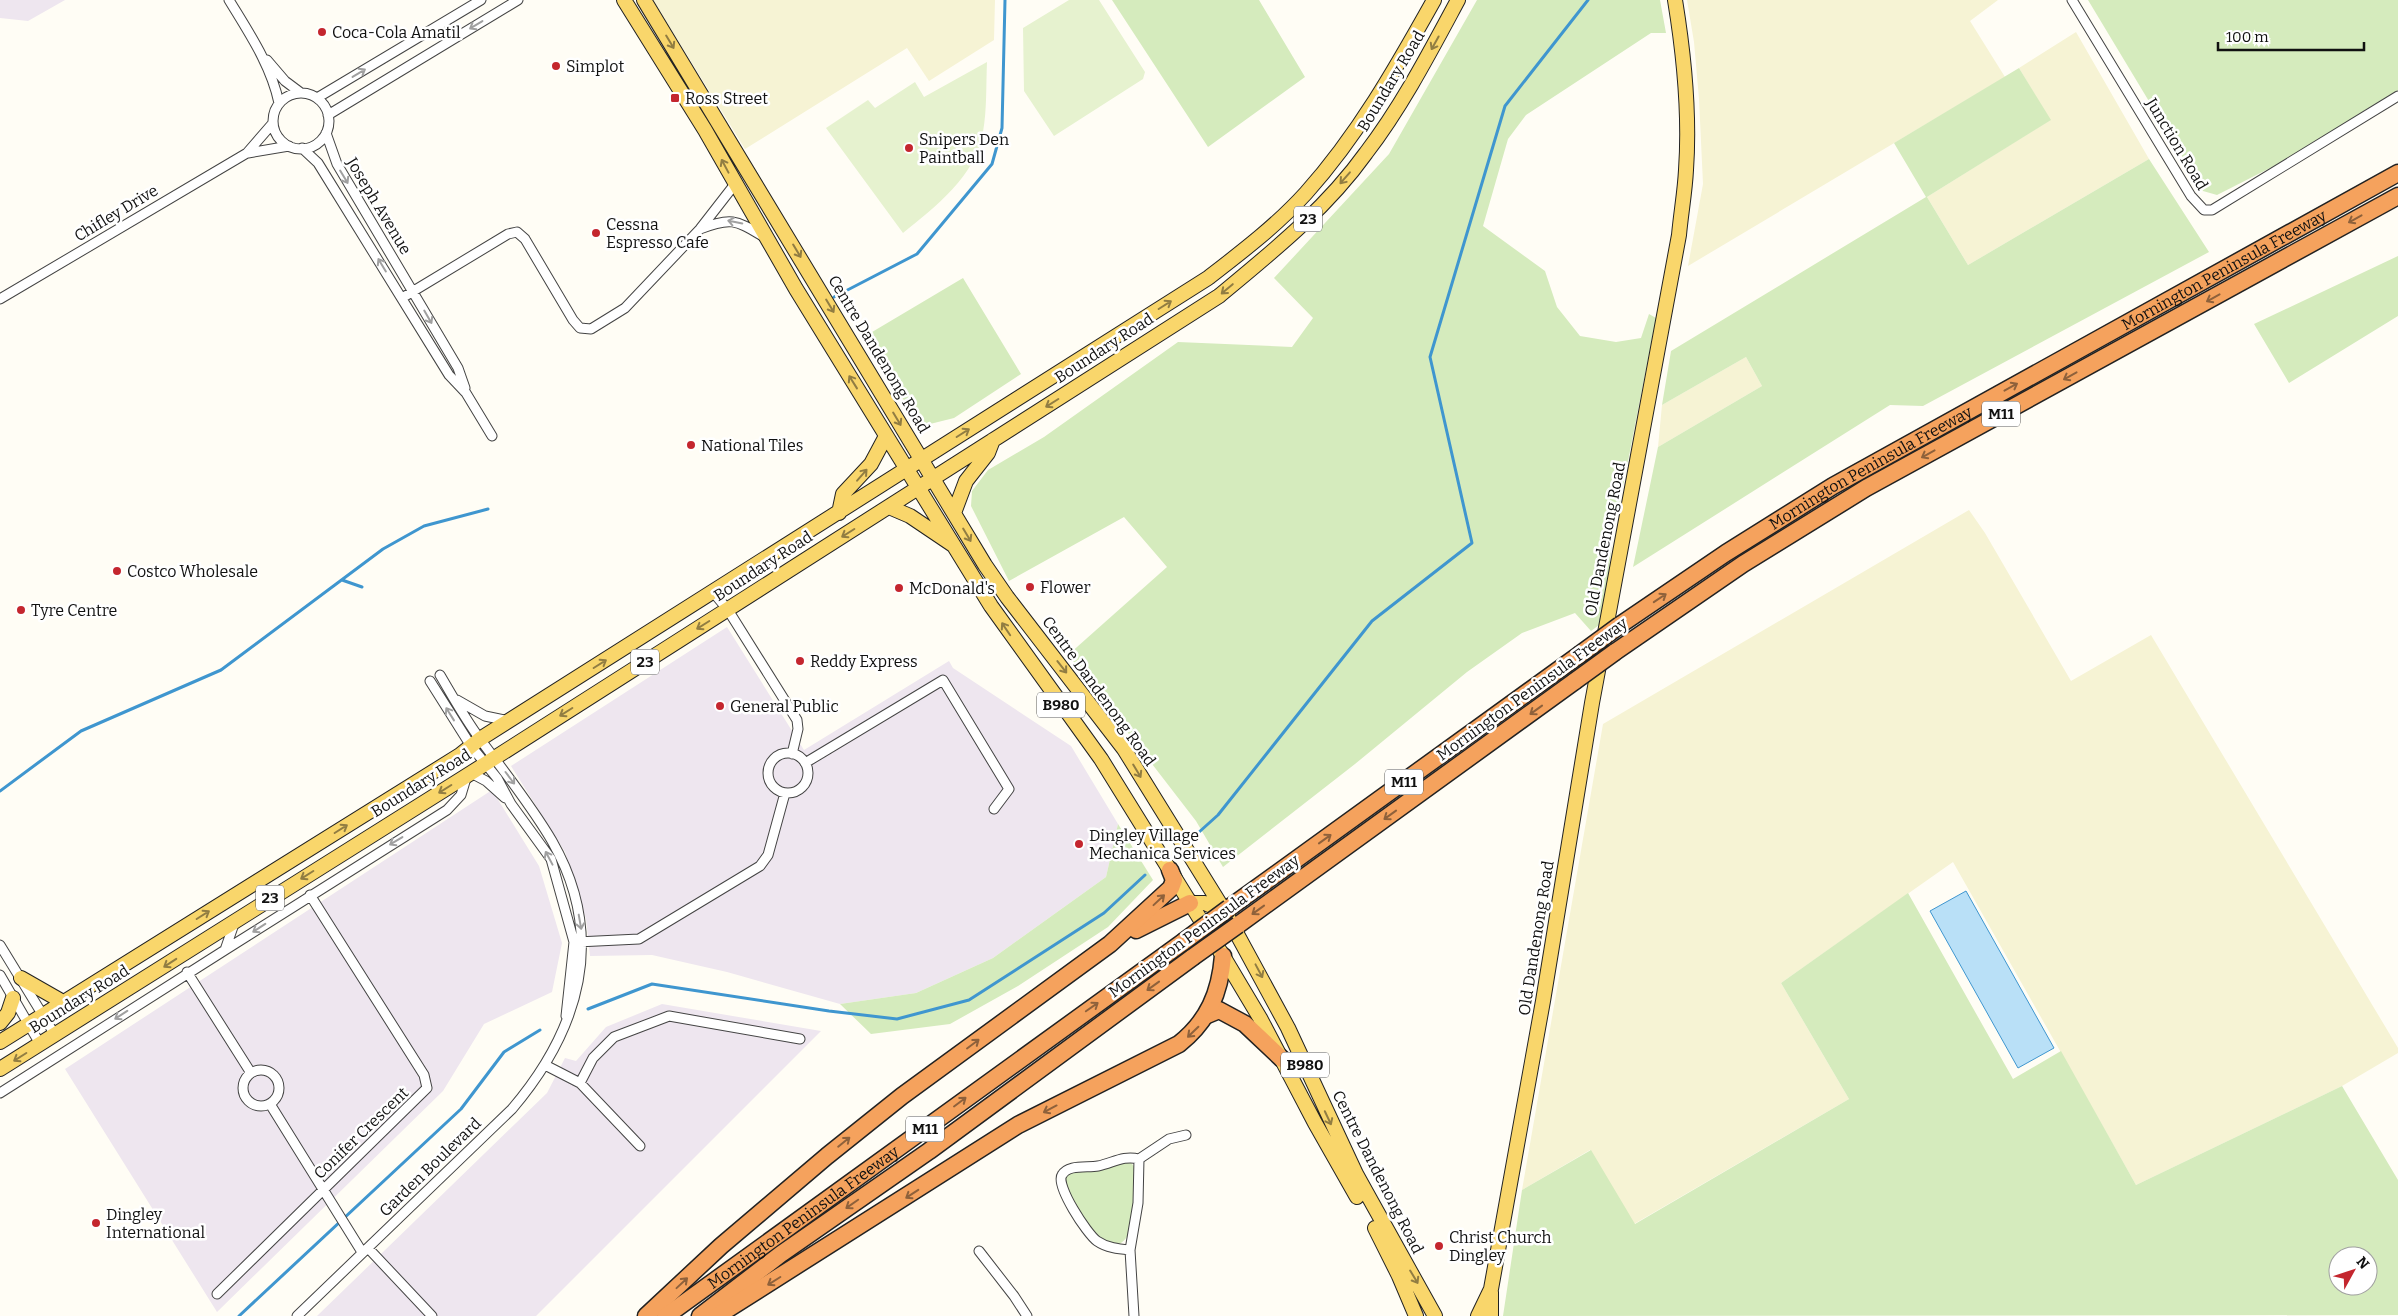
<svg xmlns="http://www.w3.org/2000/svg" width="2398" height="1316" viewBox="0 0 2398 1316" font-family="Bitter,serif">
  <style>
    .industrial { fill: #eee6ef }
    .farmland { fill: #f6f3d4 }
    .green { fill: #d5ebbd; fill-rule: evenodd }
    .pitch { fill: #e6f2cf }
    .water { fill: #b9e0f7; stroke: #3f96cf }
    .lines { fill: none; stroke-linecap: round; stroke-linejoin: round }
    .stream { stroke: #3f96cf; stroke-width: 3 }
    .street-casing { stroke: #444; stroke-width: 11 }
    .primary-casing { stroke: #222; stroke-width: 16 }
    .highway-casing { stroke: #222; stroke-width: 19 }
    .street { stroke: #fff; stroke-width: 9 }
    .primary { stroke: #f9d66b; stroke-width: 14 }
    .highway { stroke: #f5a25d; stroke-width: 16 }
    .highway-bridge-casing { stroke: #222; stroke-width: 19; stroke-linecap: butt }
    .highway-bridge { stroke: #f5a25d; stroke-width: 16 }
    .oneway { stroke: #a0a0a0 }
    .oneway2 { stroke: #917d42 }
    .oneway3 { stroke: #8e613b }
    .poi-dot { fill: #c4262e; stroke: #fff; stroke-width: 2 }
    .labels { text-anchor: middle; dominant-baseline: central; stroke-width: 5; stroke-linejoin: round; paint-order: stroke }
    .shield { fill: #fff; stroke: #585858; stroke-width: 1 }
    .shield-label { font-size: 15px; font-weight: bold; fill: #111 }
    .poi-label { font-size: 16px; fill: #111; stroke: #fff; text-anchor: start }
    .street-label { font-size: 16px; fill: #111; stroke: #fff }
  </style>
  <rect width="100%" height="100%" fill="#fffdf5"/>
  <!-- industrial -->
  <path class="industrial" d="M0 0H65L28 21 0 18Z
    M727 627 804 750 949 661 953 668 1071 746 1118 824 1106 877 993 958 916 993 840 1004 727 972 652 955 590 956 586 919 565 852 511 766Z
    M492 790 539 866 562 943 552 992 484 1024 443 1091 217 1312 65 1069Z
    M662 1004 821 1031 536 1316H317L547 1093 565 1058 576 1061 606 1027Z"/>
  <!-- farmland -->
  <path class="farmland" d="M653 0H995L994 40 929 81 907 48 745 149Z
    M1687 0H1998L1970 21 2005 77 1688 266 1703 184 1699 99 1694 42Z
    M2076 32 2149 159 1968 265 1927 197 2050 120 2019 68Z
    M1746 357 1762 386 1658 447 1662 405Z
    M1969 510 1985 533 2071 681 2151 635 2398 1048V1053L2342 1086 2136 1185 1953 862 1781 983 1849 1099 1634 1224 1590 1150 1522 1190 1603 724Z"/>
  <!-- green -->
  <path class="green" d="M1112 0H1259L1305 77 1208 147Z
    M1477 0H1660L1666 33H1651L1526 115 1508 139 1483 226 1545 271 1557 307 1580 336 1616 342 1641 338 1649 314 1656 318 1612 543 1603 622 1591 631 1575 613 1522 633 1467 672 1355 764 1223 867 1196 821 1068 655 1167 567 1124 517 1009 581 971 506 972 491 988 470 1044 437 1178 342 1292 347 1313 318 1274 278 1389 154Z
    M2088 0H2398V90L2276 165 2217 195 2203 191Z
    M2019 68 2051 120 1927 197 1968 265 2149 159 2209 252 1923 406 1890 405 1633 567 1658 447 1762 386 1746 357 1662 405 1671 351 1926 197 1894 143Z
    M2398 256V316L2289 383 2254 324Z
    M963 278 1021 374 954 418 926 425 910 409 862 338Z
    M1118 824 1153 880 1108 927 1018 986 950 1024 871 1034 840 1004 916 993 993 958 1106 877Z
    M1908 893 2013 1079 2061 1051 2136 1185 2342 1086 2398 1180V1315L1503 1316 1522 1190 1591 1150 1635 1224 1849 1099 1781 983ZM2338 1256H2368V1286H2338Z
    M1129 1161 1135 1167C1135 1187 1140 1239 1116 1245L1104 1242 1084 1223 1076 1205 1068 1194 1064 1179 1069 1173Z"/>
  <!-- pitch -->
  <path class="pitch" d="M1069 0H1099L1145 72 1143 79 1054 136 1024 91 1023 28Z
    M987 62C986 85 987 110 983 132 976 176 935 207 903 233L826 128 868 100 875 108 915 82 924 97Z"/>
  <!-- water -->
  <path class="water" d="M1966 891 2054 1048 2018 1068 1930 911Z"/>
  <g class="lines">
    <!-- stream -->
    <path class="stream" d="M834 297 917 254 992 164 1002 128 1005 0
      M342 580 362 587
      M0 791 81 731 221 670 383 549 424 526 488 509
      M1198 833 1218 815 1372 621 1472 543 1430 357 1505 106 1588 0
      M588 1009 652 984 829 1011 897 1019 969 1000 1104 913 1145 875
      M239 1316 461 1109 504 1052 540 1030"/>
    <defs>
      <path id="street" d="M229 0C249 33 271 65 279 103
        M2072 0 2191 196 2204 210H2212L2398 96
        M267 60 285 81 301 93
        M273 121a28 28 0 1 1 56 0a28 28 0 1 1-56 0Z
        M317 98 481 0
        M328 115 518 0
        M326 133 337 164 458 368 465 388
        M302 148 318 163 449 375 466 393 492 436
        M248 153 289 146
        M700 229C733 216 737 221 766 238
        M402 298 508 234 517 232 525 239 573 320 580 328 591 329 625 308 700 229 735 184
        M0 299 247 153 273 123
        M713 592 728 610 797 720 798 729 792 754
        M430 681 471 746 497 778 511 804 551 859 574 942 566 1016
        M457 700 485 716 509 721
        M768 773a20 20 0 1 1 40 0a20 20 0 1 1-40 0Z
        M805 763 943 680 1009 789 994 809
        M471 773 486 781 505 798
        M577 942 639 939 760 866 768 855 785 793
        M0 945 55 1035
        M225 950 447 810 461 795 467 775
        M187 972 251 1073
        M0 975 40 1044
        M545 1065 580 1083 640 1146
        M243 1088a18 18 0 1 1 36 0a18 18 0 1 1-36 0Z
        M580 1083 593 1058 614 1037 669 1016 800 1039
        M0 1093 225 950 235 921
        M270 1104 362 1252
        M1139 1159 1169 1139 1186 1135
        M368 1248 432 1316
        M1130 1250C1119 1249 1107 1248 1097 1241 1087 1234 1055 1185 1062 1175 1068 1164 1087 1168 1098 1166 1113 1163 1123 1155 1139 1159L1138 1203 1130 1250 1134 1316
        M979 1251 1014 1296 1027 1316
        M217 1294 427 1088 424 1075 310 895
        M297 1316 512 1109C580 1029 607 937 552 841 531 805 505 773 480 739 465 719 453 697 440 675"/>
      <path id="primary" d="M624 0 705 130 796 289 991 606 1101 759 1223 956 1260 1018 1315 1123 1357 1197
        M644 0 985 565 1007 597 1124 749 1225 912 1288 1028 1356 1174 1435 1316
        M889 507 910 516 953 545
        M839 513 843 494 871 464 886 436
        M954 513 966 481 988 453 993 440
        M1190 903H1205L1225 912
        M21 978 63 1002
        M0 1023 8 1013 13 998
        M0 1042 460 755 480 739 1208 278C1243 251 1277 225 1306 193 1358 135 1396 68 1434 0
        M0 1069 471 773 1219 296C1272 252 1326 209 1366 153 1402 106 1430 52 1458 0
        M1375 1228 1399 1276 1416 1316
        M1478 1316 1491 1289 1543 1001 1592 703 1679 235C1681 213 1685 191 1686 170 1690 113 1684 55 1675 0
        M1491 1316V1292"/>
      <g id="highway">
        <path id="s1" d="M1620 625 1726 553 1833 486 2398 173"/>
        <path d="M1615 652 1743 564 1866 488 2398 196"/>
        <path d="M1229 908 1579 655"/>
        <path d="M1238 925 1575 681"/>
        <path d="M1136 930 1190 903"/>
        <path d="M1207 1015 1219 1010 1245 1024 1282 1059"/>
        <path d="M646 1316 721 1246 827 1156 902 1096 1110 944 1171 888 1174 880 1170 870"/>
        <path id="s2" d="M666 1316 1183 942"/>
        <path d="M700 1316 781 1254 929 1151 1193 957"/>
        <path d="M717 1316 1018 1125 1179 1044C1208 1021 1220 993 1223 956"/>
      </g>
    </defs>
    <!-- street casing -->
    <use href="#street" class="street-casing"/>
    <!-- primary casing -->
    <use href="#primary" class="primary-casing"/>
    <!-- highway casing -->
    <use href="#highway" class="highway-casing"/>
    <!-- street -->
    <use href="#street" class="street"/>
    <!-- primary -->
    <use href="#primary" class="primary"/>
    <!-- highway -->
    <use href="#highway" class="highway"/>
    <defs>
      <path id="highway-bridge" d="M1579 655 1620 625
        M1575 681 1615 652
        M1183 942 1229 908
        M1193 957 1238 925"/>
    </defs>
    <!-- highway-bridge casing -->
    <use href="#highway-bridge" class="highway-bridge-casing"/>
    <!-- highway-bridge -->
    <use href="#highway-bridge" class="highway-bridge"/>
  </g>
  <!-- one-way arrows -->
  <defs><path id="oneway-shaft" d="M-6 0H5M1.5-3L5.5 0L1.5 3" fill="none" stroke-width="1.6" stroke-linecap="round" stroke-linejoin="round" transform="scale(1.25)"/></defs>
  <g class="oneway">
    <use href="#oneway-shaft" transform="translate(476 25) rotate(149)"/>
    <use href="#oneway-shaft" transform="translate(359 73) rotate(-31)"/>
    <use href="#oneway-shaft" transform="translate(344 177) rotate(59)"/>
    <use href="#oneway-shaft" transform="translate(735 222) rotate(-169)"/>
    <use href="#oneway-shaft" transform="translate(382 265) rotate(-121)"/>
    <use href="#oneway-shaft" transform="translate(428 317) rotate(60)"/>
    <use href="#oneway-shaft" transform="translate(450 714) rotate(-122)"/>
    <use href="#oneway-shaft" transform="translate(510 778) rotate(53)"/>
    <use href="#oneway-shaft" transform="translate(396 841) rotate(149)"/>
    <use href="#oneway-shaft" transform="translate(549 858) rotate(-118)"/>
    <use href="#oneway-shaft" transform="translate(580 922) rotate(80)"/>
    <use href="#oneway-shaft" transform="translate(259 928) rotate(147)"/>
    <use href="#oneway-shaft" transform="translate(121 1015) rotate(147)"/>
  </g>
  <g class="oneway2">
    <use href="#oneway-shaft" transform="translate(670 42) rotate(59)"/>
    <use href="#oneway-shaft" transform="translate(1435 43) rotate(119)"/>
    <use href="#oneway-shaft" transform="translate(725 166) rotate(-118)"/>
    <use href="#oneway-shaft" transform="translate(1345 178) rotate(131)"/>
    <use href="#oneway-shaft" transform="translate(797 251) rotate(59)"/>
    <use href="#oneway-shaft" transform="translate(1227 289) rotate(140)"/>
    <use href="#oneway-shaft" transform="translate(1165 305) rotate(-32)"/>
    <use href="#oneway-shaft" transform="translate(830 306) rotate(59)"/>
    <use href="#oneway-shaft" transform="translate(853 382) rotate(-122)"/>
    <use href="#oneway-shaft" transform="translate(1052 403) rotate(148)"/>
    <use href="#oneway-shaft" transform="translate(897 419) rotate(59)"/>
    <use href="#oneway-shaft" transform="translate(963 433) rotate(-32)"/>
    <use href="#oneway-shaft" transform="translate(862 475) rotate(-49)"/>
    <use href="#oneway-shaft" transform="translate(848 533) rotate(148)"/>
    <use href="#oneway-shaft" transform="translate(967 535) rotate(59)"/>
    <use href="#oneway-shaft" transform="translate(703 625) rotate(148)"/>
    <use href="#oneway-shaft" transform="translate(1006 629) rotate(-124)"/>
    <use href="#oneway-shaft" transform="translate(600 664) rotate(-32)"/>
    <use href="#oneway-shaft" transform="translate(1062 667) rotate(52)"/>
    <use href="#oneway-shaft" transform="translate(566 712) rotate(148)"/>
    <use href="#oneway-shaft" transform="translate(1137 771) rotate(59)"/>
    <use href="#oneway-shaft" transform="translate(445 789) rotate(148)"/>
    <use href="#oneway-shaft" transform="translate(341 829) rotate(-32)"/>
    <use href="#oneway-shaft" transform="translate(307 875) rotate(148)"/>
    <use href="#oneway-shaft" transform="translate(203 915) rotate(-32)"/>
    <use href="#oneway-shaft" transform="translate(170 963) rotate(147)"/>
    <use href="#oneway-shaft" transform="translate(1259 971) rotate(62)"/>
    <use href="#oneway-shaft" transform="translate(20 1057) rotate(148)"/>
    <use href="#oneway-shaft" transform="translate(1328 1118) rotate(65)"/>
    <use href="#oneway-shaft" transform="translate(1414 1277) rotate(59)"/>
  </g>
  <g class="oneway3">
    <use href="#oneway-shaft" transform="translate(2355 219) rotate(151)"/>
    <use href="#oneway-shaft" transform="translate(2213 298) rotate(151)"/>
    <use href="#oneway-shaft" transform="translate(2070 376) rotate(151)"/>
    <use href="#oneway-shaft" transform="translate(2011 387) rotate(-29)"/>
    <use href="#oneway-shaft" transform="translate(1928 454) rotate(151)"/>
    <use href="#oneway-shaft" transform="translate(1660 598) rotate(-34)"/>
    <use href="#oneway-shaft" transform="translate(1536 710) rotate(144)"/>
    <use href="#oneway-shaft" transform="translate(1390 815) rotate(144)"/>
    <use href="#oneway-shaft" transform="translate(1325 839) rotate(-36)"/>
    <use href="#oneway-shaft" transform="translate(1159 900) rotate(-43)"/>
    <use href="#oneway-shaft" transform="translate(1258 910) rotate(144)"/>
    <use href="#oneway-shaft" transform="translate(1153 986) rotate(144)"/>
    <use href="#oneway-shaft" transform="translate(1092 1007) rotate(-35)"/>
    <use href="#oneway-shaft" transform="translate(1193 1032) rotate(136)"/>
    <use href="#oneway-shaft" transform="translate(973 1044) rotate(-37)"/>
    <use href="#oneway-shaft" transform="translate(960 1102) rotate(-37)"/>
    <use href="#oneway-shaft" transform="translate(1050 1109) rotate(152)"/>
    <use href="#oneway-shaft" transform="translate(844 1142) rotate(-39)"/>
    <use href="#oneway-shaft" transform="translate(912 1194) rotate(147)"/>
    <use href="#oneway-shaft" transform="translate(852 1204) rotate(145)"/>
    <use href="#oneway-shaft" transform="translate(774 1281) rotate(148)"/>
    <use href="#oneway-shaft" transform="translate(682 1283) rotate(-43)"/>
  </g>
  <!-- markers -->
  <g class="poi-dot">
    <circle cx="322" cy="32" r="5"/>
    <circle cx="556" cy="66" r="5"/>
    <rect x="670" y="93" width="10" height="10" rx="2.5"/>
    <circle cx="909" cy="148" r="5"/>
    <circle cx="596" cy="233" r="5"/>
    <circle cx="691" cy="445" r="5"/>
    <circle cx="117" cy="571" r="5"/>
    <circle cx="1030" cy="587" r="5"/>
    <circle cx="899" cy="588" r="5"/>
    <circle cx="21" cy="610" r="5"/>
    <circle cx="800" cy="661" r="5"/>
    <circle cx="720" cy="706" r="5"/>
    <circle cx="1079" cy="844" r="5"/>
    <circle cx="96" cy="1223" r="5"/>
    <circle cx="1439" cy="1246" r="5"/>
  </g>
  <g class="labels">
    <!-- shield labels -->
    <g class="shield">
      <rect x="1294" y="206.5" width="28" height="25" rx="4"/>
      <rect x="1982" y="401.5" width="38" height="25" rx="4"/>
      <rect x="631" y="649.5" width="28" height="25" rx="4"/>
      <rect x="1037" y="692.5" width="48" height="25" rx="4"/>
      <rect x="1385" y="769.5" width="38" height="25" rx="4"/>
      <rect x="256" y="885.5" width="28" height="25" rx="4"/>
      <rect x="1281" y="1052.5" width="48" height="25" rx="4"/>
      <rect x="906" y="1116.5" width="38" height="25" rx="4"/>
    </g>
    <g class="shield-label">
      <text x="1308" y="219">23</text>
      <text x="2001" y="414">M11</text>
      <text x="645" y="662">23</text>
      <text x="1061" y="705">B980</text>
      <text x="1404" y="782">M11</text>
      <text x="270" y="898">23</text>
      <text x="1305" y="1065">B980</text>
      <text x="925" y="1129">M11</text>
    </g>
    <!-- poi labels -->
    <g class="poi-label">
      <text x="332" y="32">Coca-Cola Amatil</text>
      <text x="566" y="66">Simplot</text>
      <text x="685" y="98">Ross Street</text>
      <text x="919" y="139">Snipers Den<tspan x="919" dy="18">Paintball</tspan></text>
      <text x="606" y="224">Cessna<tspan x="606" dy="18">Espresso Cafe</tspan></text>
      <text x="701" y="445">National Tiles</text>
      <text x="127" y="571">Costco Wholesale</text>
      <text x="1040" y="587">Flower</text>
      <text x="909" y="588">McDonald's</text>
      <text x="31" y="610">Tyre Centre</text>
      <text x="810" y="661">Reddy Express</text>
      <text x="730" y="706">General Public</text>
      <text x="1089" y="835">Dingley Village<tspan x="1089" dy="18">Mechanica Services</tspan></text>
      <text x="106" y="1214">Dingley<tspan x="106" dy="18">International</tspan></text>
      <text x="1449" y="1237">Christ Church<tspan x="1449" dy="18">Dingley</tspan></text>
    </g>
    <!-- street labels -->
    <g class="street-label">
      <text transform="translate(1391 81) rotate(-59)">Boundary Road</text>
      <text transform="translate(2177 144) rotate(59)">Junction Road</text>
      <text transform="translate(379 206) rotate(59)">Joseph Avenue</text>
      <text transform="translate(116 213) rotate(-31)">Chifley Drive</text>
      <text stroke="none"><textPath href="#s1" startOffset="701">Mornington Peninsula Freeway</textPath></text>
      <text transform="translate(1104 348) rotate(-33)">Boundary Road</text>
      <text transform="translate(879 354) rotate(59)">Centre Dandenong Road</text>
      <text stroke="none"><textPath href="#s1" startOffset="296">Mornington Peninsula Freeway</textPath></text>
      <text transform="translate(1605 539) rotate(-79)">Old Dandenong Road</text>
      <text transform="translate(763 566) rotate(-33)">Boundary Road</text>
      <text transform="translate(1532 689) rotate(-36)">Mornington Peninsula Freeway</text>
      <text transform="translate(1099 691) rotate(54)">Centre Dandenong Road</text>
      <text transform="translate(421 783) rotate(-32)">Boundary Road</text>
      <text transform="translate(1204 926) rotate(-36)">Mornington Peninsula Freeway</text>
      <text transform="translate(1536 938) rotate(-81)">Old Dandenong Road</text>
      <text transform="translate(79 999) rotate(-32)">Boundary Road</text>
      <text transform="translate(361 1133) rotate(-44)">Conifer Crescent</text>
      <text transform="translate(430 1167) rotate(-44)">Garden Boulevard</text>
      <text transform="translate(1378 1172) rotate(63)">Centre Dandenong Road</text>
      <text stroke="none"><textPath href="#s2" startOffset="169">Mornington Peninsula Freeway</textPath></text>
    </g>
  </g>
  <!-- north arrow -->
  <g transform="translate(2353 1271) rotate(50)"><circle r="24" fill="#ffffff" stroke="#a0a0a0"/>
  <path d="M0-4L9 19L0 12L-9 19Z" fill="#c4262e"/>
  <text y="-8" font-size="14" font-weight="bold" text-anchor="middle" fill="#111111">N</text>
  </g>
  <!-- scale -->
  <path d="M2218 42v8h146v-8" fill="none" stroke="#111111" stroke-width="2.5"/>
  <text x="2226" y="42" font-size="15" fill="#111111" stroke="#ffffff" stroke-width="4" paint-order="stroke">100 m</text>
</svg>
